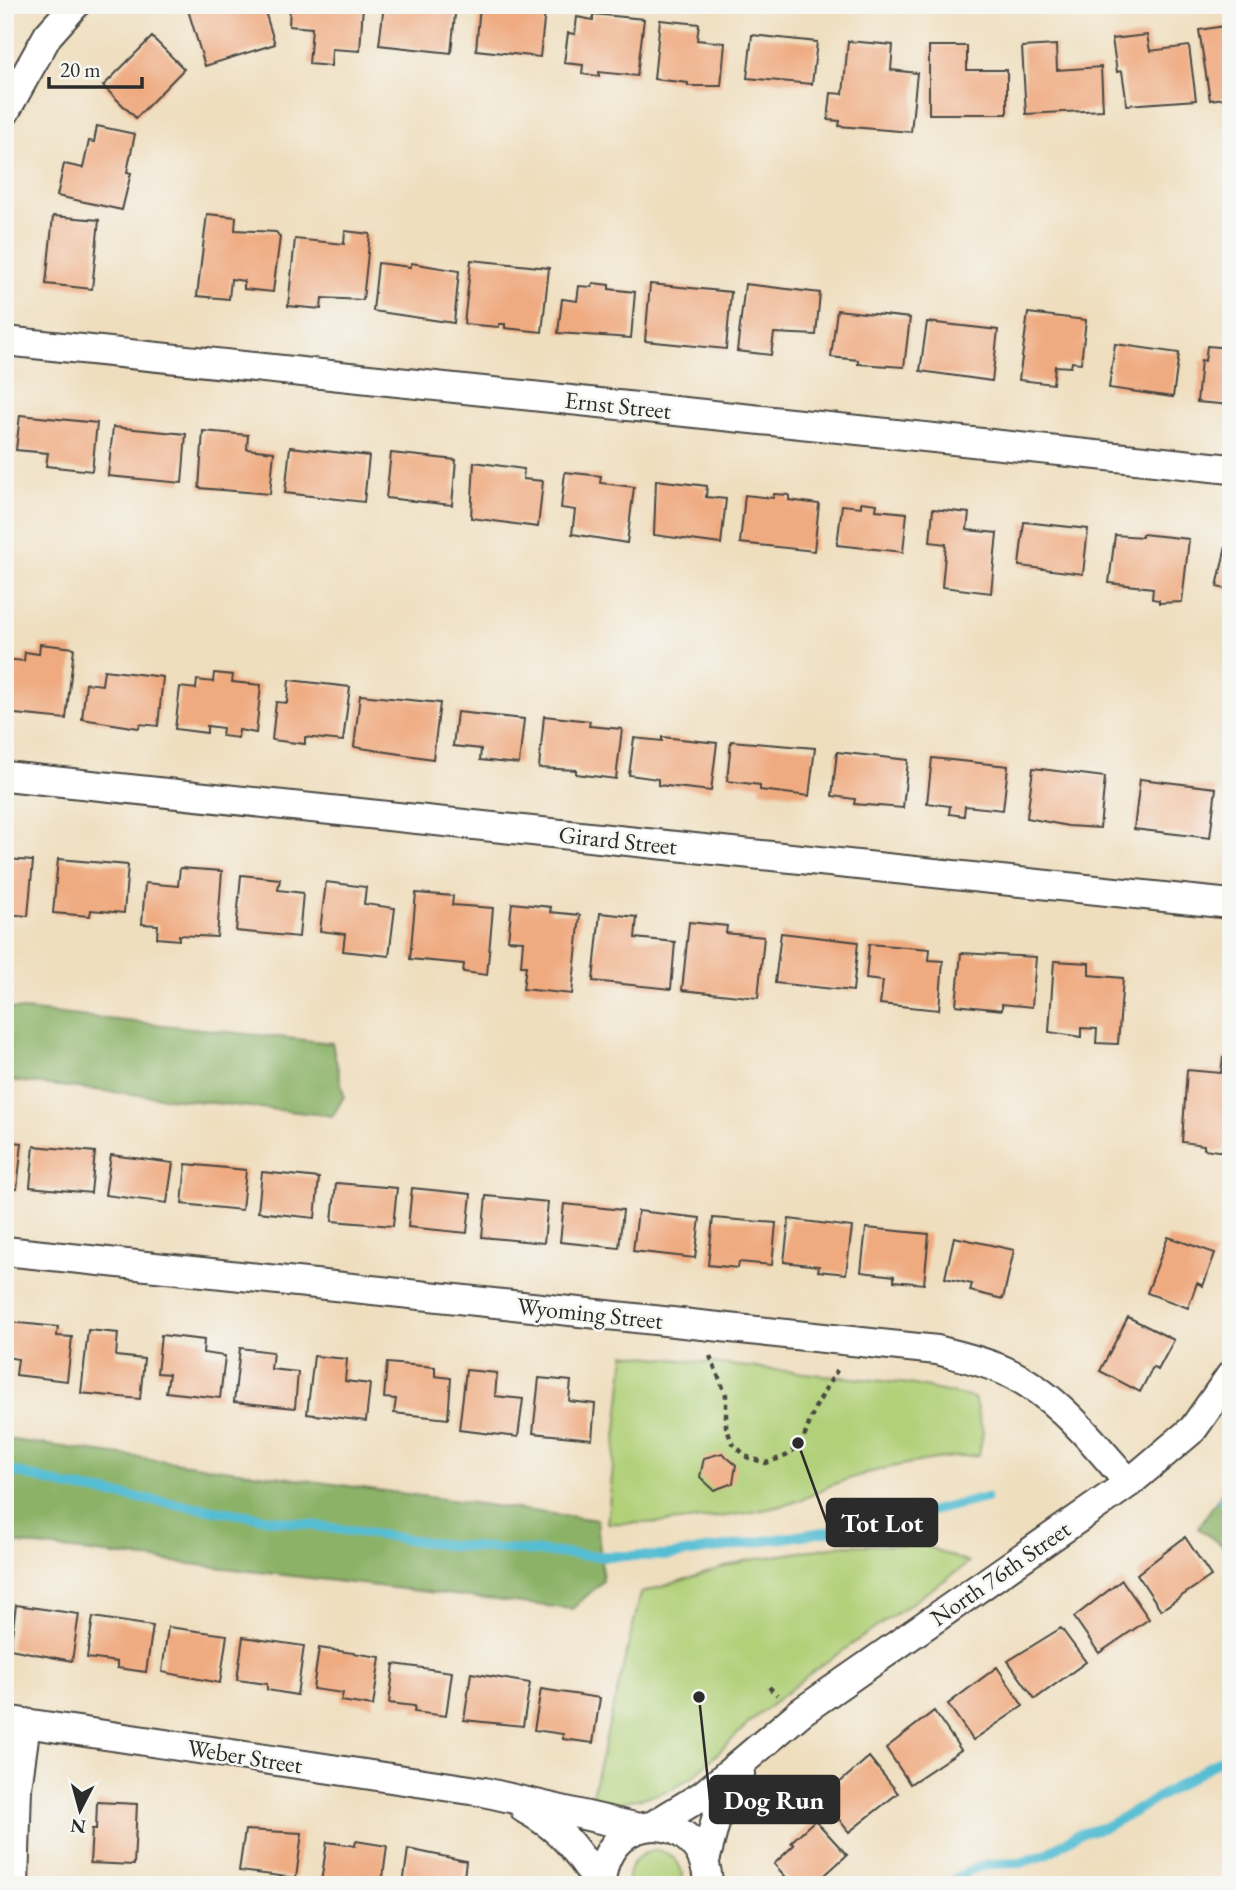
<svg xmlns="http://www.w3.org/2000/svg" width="1236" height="1890" viewBox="0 0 1236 1890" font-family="'EB Garamond',serif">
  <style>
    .green { fill: #b1d078; stroke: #6e7e52; stroke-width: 2 }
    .forest { fill: #8cb268; stroke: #5c6e4a; stroke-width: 2 }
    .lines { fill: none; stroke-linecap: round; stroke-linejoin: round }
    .stream { stroke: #55bdd3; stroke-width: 10 }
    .building { fill: #efaa80 }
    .minor-casing { stroke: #484641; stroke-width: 32 }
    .path { stroke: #484641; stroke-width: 4.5; stroke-dasharray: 5 5; stroke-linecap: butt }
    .minor { stroke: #fff; stroke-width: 28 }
    .labels { text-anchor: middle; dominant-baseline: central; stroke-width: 5; stroke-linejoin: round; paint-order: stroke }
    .street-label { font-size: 24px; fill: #2b2b2b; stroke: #f6f6f2 }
    .leader { fill: none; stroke: #2b2b2b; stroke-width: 2.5 }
    .callout-dot { fill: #2b2b2b; stroke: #f6f6f2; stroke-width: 2.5 }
    .callout { fill: #2b2b2b; stroke: #2b2b2b; stroke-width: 2.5 }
    .callout-label { font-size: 26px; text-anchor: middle; font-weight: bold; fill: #fff }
  </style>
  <rect width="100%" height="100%" fill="#f6f6f2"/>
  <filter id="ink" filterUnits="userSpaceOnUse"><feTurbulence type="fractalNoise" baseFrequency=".0143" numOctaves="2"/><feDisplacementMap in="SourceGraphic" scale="14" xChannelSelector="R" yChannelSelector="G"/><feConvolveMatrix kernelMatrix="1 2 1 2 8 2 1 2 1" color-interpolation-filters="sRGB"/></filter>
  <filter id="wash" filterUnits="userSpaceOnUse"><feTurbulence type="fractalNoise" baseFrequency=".00686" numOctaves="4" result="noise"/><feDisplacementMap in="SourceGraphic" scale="28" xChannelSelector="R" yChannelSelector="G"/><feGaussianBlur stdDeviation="1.57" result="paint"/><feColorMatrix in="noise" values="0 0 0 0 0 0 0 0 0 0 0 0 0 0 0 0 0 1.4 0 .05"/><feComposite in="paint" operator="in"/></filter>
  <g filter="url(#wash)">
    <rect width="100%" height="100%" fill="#efdebe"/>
    <!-- green -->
    <path class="green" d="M625 1354 910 1384 974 1398 983 1432 979 1455C931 1458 883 1466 837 1483 824 1487 812 1496 798 1501 749 1517 659 1525 607 1523Z
      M844 1545 926 1546 969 1563 812 1672 751 1721 694 1776 667 1791 642 1798 620 1802 591 1799 641 1593 744 1561Z
      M658 1850C676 1855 683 1866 683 1885H628C626 1865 638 1852 658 1850Z"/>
    <!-- forest -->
    <path class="forest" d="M5 1008 332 1043 344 1096 333 1116 5 1080Z
      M5 1439 597 1520 603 1581 572 1609 5 1542Z
      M1231 1489V1552L1198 1528 1222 1492Z"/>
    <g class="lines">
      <!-- stream -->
      <path class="stream" d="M5 1469 69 1487 270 1519 447 1545 597 1556H666L882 1523 986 1498
        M1222 1500 1231 1505
        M948 1885 972 1869 989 1864 1020 1863 1047 1854 1078 1834 1105 1827 1137 1810 1231 1753"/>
    </g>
    <g id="blocks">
      <!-- building -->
      <path class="building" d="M203 5H247L249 9 263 5 275 44 205 66 188 10Z
        M290 5H363L360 51 332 49 331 66 309 64 312 28 289 26Z
        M384 5H456L451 53 379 45Z
        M480 5 545 11 540 57 476 50Z
        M593 14 644 19 637 76 599 72V76L582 74 583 65 564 63 568 33 575 34 577 17 593 20Z
        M660 20 699 24 697 40 725 43 721 86H688V83L654 79Z
        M1231 25V97L1210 100 1199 30Z
        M752 35 817 42 812 84 747 78Z
        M1147 35 1150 51 1189 46 1196 100 1127 105 1122 71 1117 72 1112 39Z
        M152 37 184 69 136 118 103 86Z
        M848 41 893 45 891 70 917 73 911 132 839 126 840 121 828 120 831 93 843 94Z
        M1056 45 1057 70 1101 67 1103 110 1026 114 1022 47Z
        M929 46H967V70H1007V114H929Z
        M97 126 135 134 127 172 131 173 122 210 57 196 64 164 83 168 89 141 94 142Z
        M207 214 236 217 235 230 276 232 280 237 273 292 244 289V281L231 279 229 299 197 296Z
        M53 216 99 220 92 289 46 284Z
        M345 231 370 234 363 300 322 298 321 309 288 306 295 239 344 244Z
        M471 260 549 268 542 332 505 328V324H499V327L464 324Z
        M378 263 411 267V263L459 271 454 323 373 311Z
        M593 283 609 285V289L635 292 631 338 558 333 562 299 577 301 579 286 592 287Z
        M650 284 731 292 726 349 645 341Z
        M745 284 820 293 816 335 774 333 771 355 737 351Z
        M837 310 910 318 904 367 858 364V360L831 357Z
        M1028 313 1086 320 1081 363 1072 362 1071 367 1055 366 1053 384 1019 380Z
        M927 322 998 330 992 381 920 371Z
        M1115 344 1179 353 1173 397 1109 388Z
        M1207 346 1231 348V405L1197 402 1201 360 1205 361Z
        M20 415 97 423 92 471 46 466 48 453 16 450Z
        M113 427 186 434 182 483 108 476Z
        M203 431 248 435 247 449 274 452 270 494 199 488Z
        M290 447 369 456 364 502 285 493Z
        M391 453 456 460 452 505 386 498Z
        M474 462 524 469 523 479 543 481 538 527 471 518Z
        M565 472 601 476 600 483 634 487 627 543 572 534 575 510 561 508Z
        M656 480 707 486 706 497 726 499 721 544 654 535Z
        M774 494 789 495V500L819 504 814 551 740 543 745 495 773 498Z
        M861 502 877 504 876 510 907 513 903 552 837 545 842 505 861 507Z
        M933 509 969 513 967 530 997 533 991 593 942 587 946 544 930 542Z
        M1024 522 1088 529 1083 574 1019 566Z
        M1142 534 1189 539 1182 602 1159 603V600L1152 599 1153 588 1109 583 1115 535 1142 537Z
        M1226 546 1231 547V590L1217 587Z
        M40 644 74 648 66 719 5 713V659L24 661 25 652 39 654Z
        M104 670 163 677 158 726 140 724 139 728 82 719 86 683 102 685Z
        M214 673 233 675 232 682 261 685 256 733 239 730 238 738 222 736 223 728 207 726V733L175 729 180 687 196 689 197 680 213 682Z
        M289 680 350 687 343 741 305 737V744L272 740 276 702 287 703Z
        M360 695 440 703 433 759 354 747Z
        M457 712 524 719 519 764 480 760 481 749 453 746Z
        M544 716 590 721 589 726 622 729 616 779 576 774V770L539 768Z
        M662 737 717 743 711 791 658 785V779L629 775 634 738 662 741Z
        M731 741 815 748 809 796 760 790V785L727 781Z
        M837 752 908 760 903 808 854 804 855 799 832 796Z
        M932 758 1008 766 1003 810 965 806 964 816 949 814 950 806 927 803Z
        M1033 768 1105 777 1100 828 1068 826 1027 818Z
        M1140 779 1216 788 1210 838 1134 829Z
        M5 859 33 861 28 916 5 914Z
        M58 859 128 865 124 913 91 910 90 916 53 913Z
        M180 868 222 871 217 937 179 935V940L157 938 158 925 142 924 145 883 178 886Z
        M241 875 280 879 278 890 303 893 299 937 236 931Z
        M326 882 366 887 364 904 395 908 389 956 343 951 345 934 320 931Z
        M416 893 453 896 452 905 493 908 487 975 463 972 464 964 410 959Z
        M512 903 551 907 550 912 580 915 572 994 523 989 526 966H521L523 941 508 940Z
        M600 913 637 917 635 938 675 942 671 989 593 981Z
        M689 922 727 926 726 933 764 937 758 998 682 990Z
        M781 933 858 942 853 991 775 983Z
        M869 944 930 949 929 960 943 961 939 1010 880 1004 883 981 866 979Z
        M961 953 1036 957 1032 1007 1002 1004V1010L956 1005Z
        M1054 961 1089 963V975L1123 978 1118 1044 1096 1043 1097 1029 1081 1028V1037L1049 1032Z
        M1223 1057 1231 1058V1145H1225L1224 1151H1218L1204 1149V1145L1182 1142 1187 1070 1221 1073Z
        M5 1141 22 1143 17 1189 5 1187Z
        M34 1146 95 1152 91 1193 30 1187Z
        M111 1155 173 1163 167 1203 105 1195Z
        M186 1164 246 1170 242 1210 182 1204Z
        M262 1172 319 1178 315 1218 258 1212Z
        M336 1183 397 1188 393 1226 332 1221Z
        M412 1188 471 1194 467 1233 408 1227Z
        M486 1196 548 1202 544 1243 482 1237Z
        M564 1204 623 1210 619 1248 560 1242Z
        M638 1211 700 1218 695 1258 633 1251Z
        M713 1218 776 1223 772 1265 739 1262 738 1268 708 1265Z
        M789 1219 852 1227 846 1274 818 1271 819 1266 784 1262Z
        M866 1228 929 1234 924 1284 894 1281V1276L861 1272Z
        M954 1237 1014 1250 1003 1299 970 1291 972 1284 945 1278Z
        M1168 1237 1215 1253 1203 1286 1197 1283 1188 1308 1147 1293Z
        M1128 1317 1174 1340 1158 1370 1153 1367 1140 1392 1100 1371Z
        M9 1322 58 1327 57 1336 72 1337 67 1381 16 1375 18 1359 6 1357Z
        M88 1330 118 1333 116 1356 144 1359 140 1399 81 1393Z
        M161 1335 204 1340 203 1353 225 1356 220 1398 166 1392 169 1374 157 1373Z
        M240 1348 273 1352 271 1369 298 1372 295 1408 234 1402Z
        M314 1356 347 1359 345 1381 370 1384 366 1421 307 1414Z
        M387 1363 435 1367V1376L451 1378 448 1419 394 1413 396 1399 384 1398Z
        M466 1370 497 1373 495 1396 523 1399 518 1437 459 1430Z
        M539 1378 571 1381 569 1401 595 1404 592 1439 533 1433Z
        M722 1453 736 1465 733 1483 714 1490 700 1477 704 1458Z
        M1185 1537 1211 1576 1161 1610 1137 1574Z
        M1122 1580 1149 1619 1099 1653 1074 1617Z
        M16 1605 79 1614 72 1661 10 1649Z
        M93 1617 153 1626 146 1672 117 1668V1662L87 1658Z
        M168 1627 227 1635 220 1683 162 1672Z
        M1061 1628 1086 1662 1035 1699 1008 1661Z
        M243 1637 304 1646 297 1695 267 1690V1684L237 1680Z
        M319 1648 380 1657 373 1706 341 1701 343 1693 313 1689Z
        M394 1664 452 1672 446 1716 414 1712 415 1706 389 1703Z
        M997 1667 1023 1706 973 1740 948 1704Z
        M471 1673 530 1683 523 1726 464 1720Z
        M541 1689 600 1698 593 1743 563 1739V1734L534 1730Z
        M934 1711 961 1750 910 1784 886 1748Z
        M869 1757 898 1793 849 1832 822 1798Z
        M97 1802 137 1804 134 1865 90 1863 92 1829H96Z
        M815 1820 847 1855 814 1885H793L774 1864 794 1845 791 1842Z
        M245 1830 302 1833 296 1878 239 1871Z
        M356 1841 387 1846 382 1885 321 1882 327 1842 355 1846Z
        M408 1849 466 1861 463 1885H403Z"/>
    </g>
  </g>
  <g filter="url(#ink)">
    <use href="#blocks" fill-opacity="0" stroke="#484641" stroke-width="2"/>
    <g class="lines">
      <defs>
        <path id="minor" d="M5 112 48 35 75 5
          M5 341 1231 469
          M5 776 1231 904
          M5 1251 937 1350C960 1356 983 1361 1005 1371 1056 1394 1093 1442 1129 1483
          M5 1720 484 1792 639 1828
          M525 1809C563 1829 577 1851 600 1885
          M652 1826 703 1795 801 1712 1129 1483 1193 1429 1231 1375
          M705 1861 719 1808 740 1774
          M14 1885 17 1788 26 1723
          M601 1885C604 1806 706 1807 708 1885"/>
      </defs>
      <!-- minor casing -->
      <use href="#minor" class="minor-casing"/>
      <!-- path -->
      <path class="path" d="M710 1356 726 1395V1426L732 1443 747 1457 766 1463 786 1456 802 1443 815 1408 837 1370
        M769 1687 777 1695"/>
      <!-- minor -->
      <use href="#minor" class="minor"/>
    </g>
  </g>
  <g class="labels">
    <!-- street labels -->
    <g class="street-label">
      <text transform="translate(618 405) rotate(6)">Ernst Street</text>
      <text transform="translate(618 840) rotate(6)">Girard Street</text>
      <text transform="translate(590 1313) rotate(6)">Wyoming Street</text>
      <text transform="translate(1000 1573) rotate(-35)">North 76th Street</text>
      <text transform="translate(245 1756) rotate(9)">Weber Street</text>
    </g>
  </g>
  <!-- callouts -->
  <path class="leader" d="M798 1443L827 1523M699 1697L710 1800"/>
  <g class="callout-dot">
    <circle cx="798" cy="1443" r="7"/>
    <circle cx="699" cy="1697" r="7"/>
  </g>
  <g class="callout">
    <rect x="827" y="1499" width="110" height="47" rx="7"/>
    <rect x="710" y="1776" width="129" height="47" rx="7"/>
  </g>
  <g class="callout-label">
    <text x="882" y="1532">Tot Lot</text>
    <text x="774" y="1809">Dog Run</text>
  </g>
  <!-- margin -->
  <rect width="1236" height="1890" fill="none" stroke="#f6f6f2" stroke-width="28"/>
  <!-- north arrow -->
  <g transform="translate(80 1810) rotate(186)" stroke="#f6f6f2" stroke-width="5" paint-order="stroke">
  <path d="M0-5L12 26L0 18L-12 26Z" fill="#2b2b2b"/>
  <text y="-10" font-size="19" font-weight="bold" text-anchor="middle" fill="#2b2b2b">N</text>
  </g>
  <!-- scale -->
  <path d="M49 77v10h93v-10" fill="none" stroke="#2b2b2b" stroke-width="3.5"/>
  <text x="60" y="77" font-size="21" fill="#2b2b2b" stroke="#f6f6f2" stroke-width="5" paint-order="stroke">20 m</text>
</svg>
